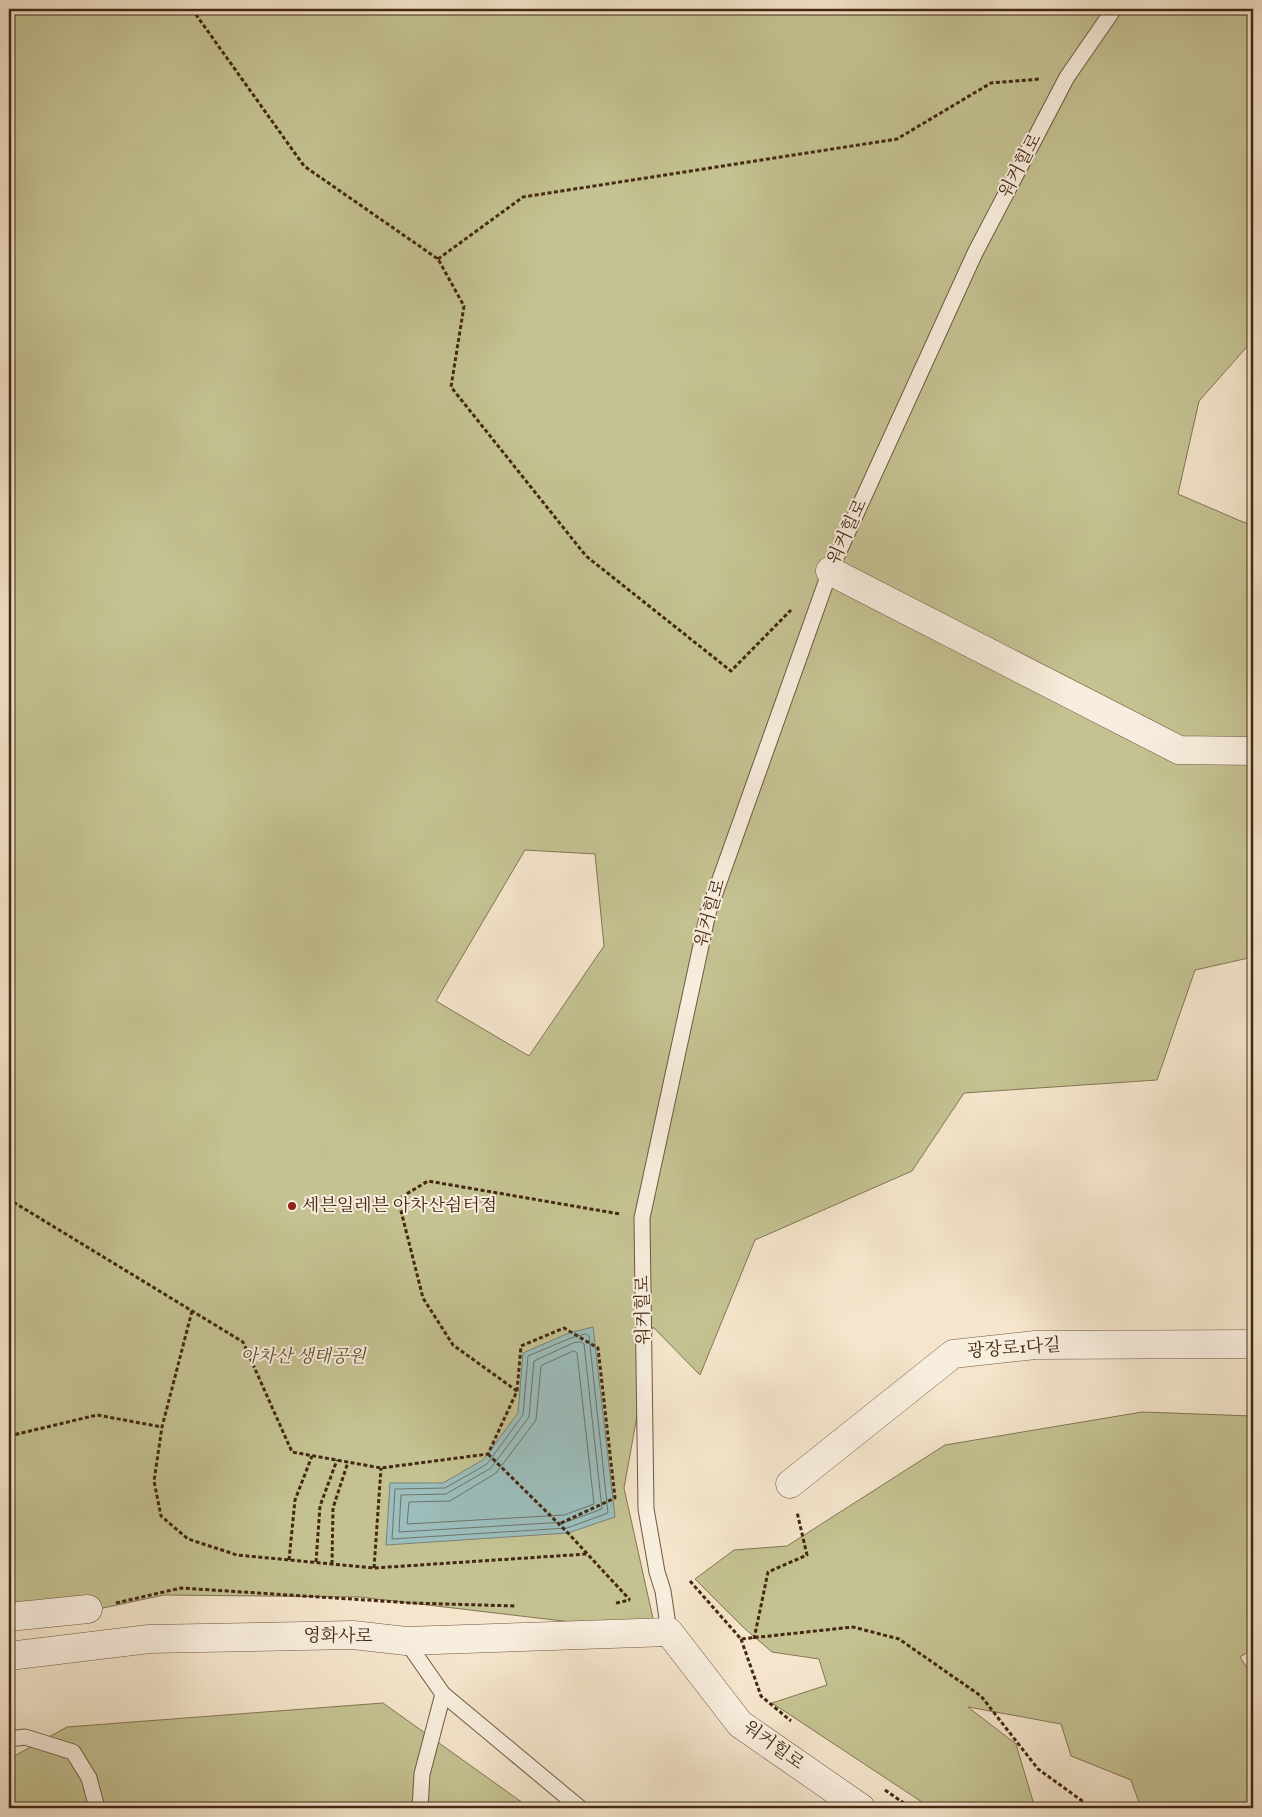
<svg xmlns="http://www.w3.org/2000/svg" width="1262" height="1817" viewBox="0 0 1262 1817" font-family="'IM FELL English','Noto Serif KR',serif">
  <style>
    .green { fill: #c4c292; stroke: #847552; fill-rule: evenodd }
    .water { fill: #9cbebc; stroke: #798278 }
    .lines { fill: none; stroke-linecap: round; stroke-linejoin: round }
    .shore { stroke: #707367; stroke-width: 1 }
    .lane-casing { stroke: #715740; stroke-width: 17 }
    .street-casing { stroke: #715740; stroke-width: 29 }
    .path { stroke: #452812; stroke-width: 3; stroke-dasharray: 4 2.5; stroke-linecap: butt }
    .lane { stroke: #f8eede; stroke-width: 15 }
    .street { stroke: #f8eede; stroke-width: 28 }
    .poi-dot { fill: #8f2418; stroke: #f8eede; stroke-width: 2 }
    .labels { text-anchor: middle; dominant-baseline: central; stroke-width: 4; stroke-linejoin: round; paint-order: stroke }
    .street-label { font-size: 18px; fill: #452812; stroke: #f8eede }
    .poi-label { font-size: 18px; fill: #452812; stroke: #f8eede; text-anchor: start }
    .park-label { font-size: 18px; font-style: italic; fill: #654e32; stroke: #f8eede }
  </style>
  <rect width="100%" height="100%" fill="#f4e5cc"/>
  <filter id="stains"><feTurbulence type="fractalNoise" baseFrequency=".004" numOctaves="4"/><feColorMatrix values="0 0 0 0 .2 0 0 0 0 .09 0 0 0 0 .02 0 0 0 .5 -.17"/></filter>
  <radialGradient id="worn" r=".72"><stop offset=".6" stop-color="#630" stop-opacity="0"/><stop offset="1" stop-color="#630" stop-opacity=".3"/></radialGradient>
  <!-- green -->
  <path class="green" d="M9 9H1253V340L1199 401 1178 494 1243 522 1253 525V957L1195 970 1157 1080 964 1093 912 1171 755 1240 700 1375 653 1327 624 1488 656 1632 360 1597 164 1595 9 1628ZM525 850 595 854 604 946 529 1056 436 1001Z
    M1142 1412 1253 1416V1649L1240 1657 1253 1677V1808H1141L1131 1780 1071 1756 1061 1724 968 1707 1016 1744 1035 1808H931L772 1703 827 1685 819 1659 772 1652 744 1628 695 1579 734 1550 787 1546 945 1445Z
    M383 1703 530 1808H9V1759L67 1727Z"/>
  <!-- water -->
  <path class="water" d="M593 1327 615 1517 568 1533 386 1545 390 1483H443L483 1460 518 1413 523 1353 569 1333Z"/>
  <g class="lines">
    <!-- shore -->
    <path class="shore" d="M586 1334 589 1336 608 1513 567 1528 392 1539 395 1489 445 1488 487 1464 523 1415 528 1356 571 1338Z
      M581 1342 584 1344 602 1509 566 1522 399 1532 401 1495 446 1494 491 1468 529 1417 534 1361 573 1343Z
      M574 1351 577 1353 594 1504 564 1515 407 1524 409 1502 450 1501 496 1473 536 1420 541 1366Z"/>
    <defs>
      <path id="lane" d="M669 1632 663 1591 657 1572 646 1509 642 1218 708 913 830 571 975 253 1067 77 1114 9
        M406 1641 443 1694 580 1808
        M9 1739 25 1737 73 1752 89 1778 97 1808
        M420 1808 422 1774 443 1694"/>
      <path id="street" d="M830 571 1179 750 1253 751
        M790 1484 953 1354 1035 1345 1253 1344
        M9 1617 88 1609
        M9 1656 149 1639 353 1635 406 1641 669 1632 740 1724 861 1808"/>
    </defs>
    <!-- lane casing -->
    <use href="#lane" class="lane-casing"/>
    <!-- street casing -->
    <use href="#street" class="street-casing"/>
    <!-- path -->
    <path class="path" d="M192 9 304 166 438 259 464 306 451 387 586 556 731 671 791 610
      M438 259 523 197 897 139 991 83 1040 79
      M9 1202 10 1200 243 1342 292 1452 381 1468 488 1454 517 1391 521 1346 564 1328 598 1348 615 1498 559 1524
      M192 1311 162 1427 154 1481 161 1516 188 1539 237 1555 374 1568 587 1554
      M517 1391 453 1345 423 1298 398 1199 428 1181 620 1214
      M9 1436 97 1415 162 1427
      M488 1454 568 1533 630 1600
      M289 1560 295 1500 312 1456
      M316 1562 320 1506 337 1460
      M332 1564 333 1508 348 1462
      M374 1568 381 1468
      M690 1581 741 1639 853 1627 899 1639 981 1696 1038 1769 1092 1808
      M116 1603 181 1588 412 1603 515 1606
      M616 1603 630 1600
      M741 1639 761 1696 791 1721
      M754 1639 768 1572 807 1555 797 1512
      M885 1790 911 1808"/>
    <!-- lane -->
    <use href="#lane" class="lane"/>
    <!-- street -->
    <use href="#street" class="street"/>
  </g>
  <!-- markers -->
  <circle class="poi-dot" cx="292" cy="1206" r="5"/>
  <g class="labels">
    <!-- street labels -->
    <g class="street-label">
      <text transform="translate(1021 166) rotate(-62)">워커힐로</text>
      <text transform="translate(848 532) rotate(-65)">워커힐로</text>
      <text transform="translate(711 913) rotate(-74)">워커힐로</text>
      <text transform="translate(644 1310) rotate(-91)">워커힐로</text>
      <text transform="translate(1014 1349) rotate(-4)">광장로1다길</text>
      <text transform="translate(338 1637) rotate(1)">영화사로</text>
      <text transform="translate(773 1746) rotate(36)">워커힐로</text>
    </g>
    <!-- poi labels -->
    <g class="poi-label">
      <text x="302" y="1206">세븐일레븐 아차산쉼터점</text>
    </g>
    <!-- park labels -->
    <g class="park-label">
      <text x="303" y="1357">아차산 생태공원</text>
    </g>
  </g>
  <!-- margin -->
  <rect width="1262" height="1817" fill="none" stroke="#f4e5cc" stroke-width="30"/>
  <rect x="10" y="10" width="1242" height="1797" fill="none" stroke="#452812" stroke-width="2.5"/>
  <rect x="15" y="15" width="1232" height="1787" fill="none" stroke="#452812"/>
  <rect width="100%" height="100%" filter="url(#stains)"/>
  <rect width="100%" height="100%" fill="url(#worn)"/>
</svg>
